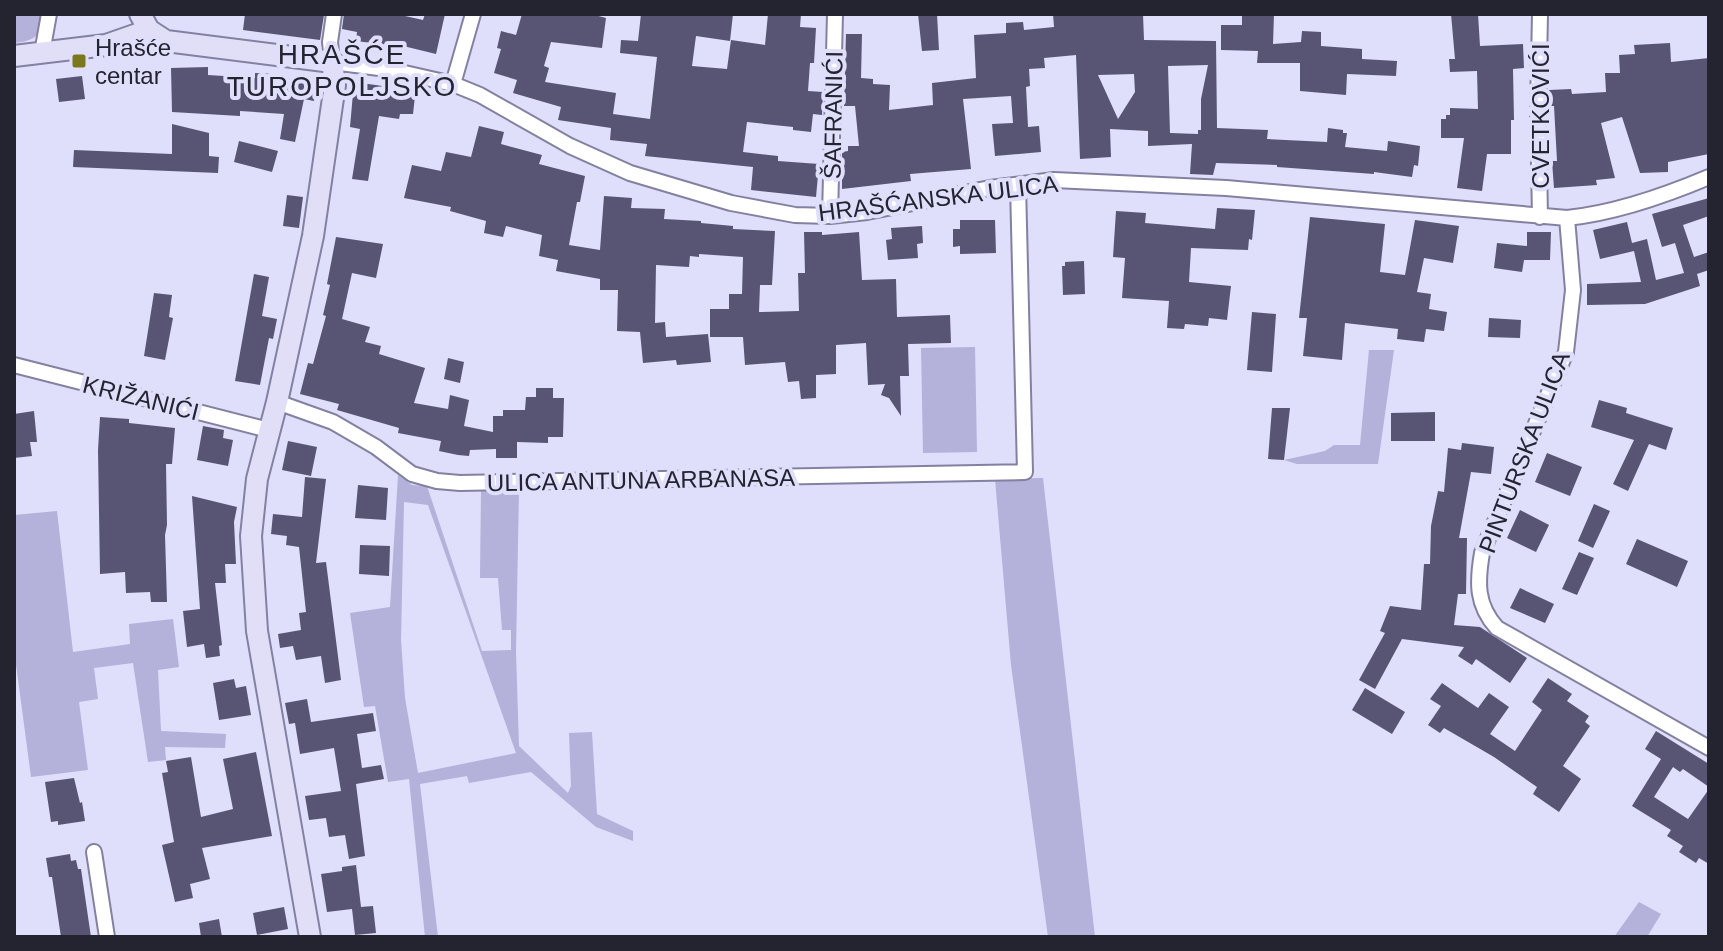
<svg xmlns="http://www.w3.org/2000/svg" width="1723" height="951" viewBox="0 0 1723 951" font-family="Helvetica,sans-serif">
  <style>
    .green { fill: #b4b1da; fill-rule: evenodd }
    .building { fill: #575573; fill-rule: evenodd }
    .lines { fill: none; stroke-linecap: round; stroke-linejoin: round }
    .street-casing { stroke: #8381a1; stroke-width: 18 }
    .secondary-casing { stroke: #8381a1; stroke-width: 24 }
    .street { stroke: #fff; stroke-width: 14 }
    .secondary { stroke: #e1dff8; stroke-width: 20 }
    .poi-dot { fill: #7a771d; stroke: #dfdefb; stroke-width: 3 }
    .labels { text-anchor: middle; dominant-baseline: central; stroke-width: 8; stroke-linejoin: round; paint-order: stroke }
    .poi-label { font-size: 24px; fill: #242330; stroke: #dfdefb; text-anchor: start }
    .street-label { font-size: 24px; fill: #242330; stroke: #dfdefb }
    .quarter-label { font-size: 28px; letter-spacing: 2px; fill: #242330; stroke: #dfdefb }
  </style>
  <rect width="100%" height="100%" fill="#dfdefb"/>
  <!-- green -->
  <path class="green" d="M14 14H43C41 35 36 41 14 43Z
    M975 347 977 452 923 453 921 348Z
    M1369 350H1394L1378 464H1297L1284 460 1325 451 1334 445H1360Z
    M398 475 412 485 427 486 482 651 511 650V630H502L498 578H480L481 489H519L516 652 519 746 568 793 571 786 569 733 592 732 597 814 633 831V841L596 827 531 772 469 783 467 776 420 784 438 937H425L409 779 388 782 375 706 364 707 350 613 390 607ZM404 502 428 505 516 753 418 773 405 698 401 640Z
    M1043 478 1095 937H1048L1011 665 995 479Z
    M57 511 73 652 130 644 129 624 173 619 179 667 158 670 161 731 226 734 225 748 165 747 166 760 148 762 133 663 94 668 98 699 79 702 88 770 31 777 14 649V515Z
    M1639 902 1661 914 1647 937H1614Z"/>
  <!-- building -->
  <path class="building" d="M245 14 324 15 320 40 243 30Z
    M344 14H396L423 20 425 14H445L436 54 395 44V46L356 41 357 32 342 29Z
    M522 14H591L606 18 602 48 551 42 544 66 549 68 545 82 616 93 613 114 650 119 657 57 620 53 621 40 638 41 641 14H733L730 41 696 36 692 66 727 69 731 40 765 45 768 14H801L800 27 816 28 814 63H810L808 91 823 92 822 115 813 114 811 132 793 130V127L747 122 743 152 778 156V161L819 164 816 197 751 190 753 167 645 156 647 144 610 140 611 128 558 120 561 107 513 93 517 80 494 73 501 49 497 48 501 31 516 35Z
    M918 14H937L939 50 922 51Z
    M1053 14H1143L1144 40 1216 41 1217 128 1268 130 1267 139 1327 142 1328 128 1343 130V133H1347L1345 147 1387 151 1388 141 1420 146 1418 166 1414 165 1412 177 1374 172V174L1277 167V165L1216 163 1213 175 1190 174 1192 144 1148 146V131L1110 129 1111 157 1080 159 1076 55 1044 58 1045 68 1029 69 1030 86 1026 87 1028 127 1039 126 1041 152 995 156 992 124 1013 123 1011 96 963 99 971 169 910 174 911 181 842 189V152L848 151V146H859L855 106H844L846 34H862L861 78 873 79V84L890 85 889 110 933 105 932 83 976 78 974 35 1006 33V23L1023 22 1024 30 1054 27ZM1208 65 1201 99V130H1198V134L1170 133 1168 66ZM1134 74 1135 92 1118 119 1098 75Z
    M1242 14H1274L1273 44 1301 42 1302 31 1321 32V46L1362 49V59L1397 61 1396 76 1347 74 1346 95 1300 91V63H1257L1258 51 1221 50V25H1242Z
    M1451 14H1478L1480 46 1523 44 1524 68 1513 69 1514 120H1511V154H1487L1482 191 1457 188 1464 138H1441V119H1446V115H1450V108L1478 109 1477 71 1450 72 1449 59H1455Z
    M1670 43 1671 62 1709 58V154L1668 162V172L1640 173 1622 117 1601 123 1615 178 1596 180 1597 185 1554 188 1552 161H1557L1554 106H1549V90L1571 89 1572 94 1606 92 1605 73H1620L1619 55 1635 54 1634 45Z
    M208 67V75L255 78V73L278 74V77L317 83 314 101 304 99 295 142 280 139 284 114 240 111V116L172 112 171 68Z
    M82 76 85 99 59 102 56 79Z
    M354 82 411 90 410 95 415 96 413 114H400L399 119 379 116 368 181 352 179 360 129 350 127Z
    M172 124 209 133V156L219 157 218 173 73 167 74 150 172 154Z
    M479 126 504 132 501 144 542 155 539 164 585 176 580 202H577L569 245 600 250 604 196 632 198 631 208 665 209 664 219 701 221V223L733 226V229L775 231 772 285H760L759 312 799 311 798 273H805L804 232H822V235L859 232 862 280 896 279 897 317 950 315 951 343 908 344 909 376H900L901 416 889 398 881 395 885 384 868 385 866 343 836 345V374L816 375V398L801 399 799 381 788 382 785 362 745 365 743 337H710V309H729V294H742L743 257 699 254V257L690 256 689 267 656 265 655 323 665 322 666 337 708 334 711 362 677 365 676 360 643 363 640 332 617 331 618 290H600V279L556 271 558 260 539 256 542 235 506 226 503 237 484 233 486 221 450 211 451 207 404 198 412 165 441 171 446 152 471 157Z
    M239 141 278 151 272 172 234 162Z
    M287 195 303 197 299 228 283 226Z
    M1709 198V216L1683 225 1694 257 1709 252V270L1697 274 1700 286 1645 304 1587 305V284L1641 282 1634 251 1600 259 1593 230 1627 222 1632 243 1647 239 1656 280 1684 273 1675 243 1662 247 1652 214Z
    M1217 208 1255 210 1252 240 1249 239 1248 250 1191 248 1189 282 1231 286 1227 320 1209 318 1208 326 1185 324 1184 329 1167 328 1169 301 1122 298 1125 258 1113 257 1116 211 1146 213 1145 223 1215 229Z
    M1310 217 1385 224 1380 272 1405 275 1415 220 1459 226 1453 263 1424 258 1417 292 1431 294 1429 309 1447 312 1444 331 1426 329 1424 342 1397 339 1398 329 1345 323 1342 360 1303 356 1307 318H1299Z
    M960 220H995L996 253 960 254V246L953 247V229H960Z
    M922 226 923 243 917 244 918 258 888 260 886 240 892 239 891 228Z
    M1527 232H1551L1550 260H1524L1522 272 1494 268 1497 243 1527 246Z
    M336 237 383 244 376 278 352 273 342 319 370 327 365 342 381 346 379 354 425 368 414 403 448 409 450 395 469 400 464 426 493 432V416H503V410H525L526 397H536V388H553V398H564L563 437H548V443L517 442V458H496V449L470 450 469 456 458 455 439 451 441 441 398 433 399 428 337 410 339 404 300 394 308 363 313 364 326 316 323 315 330 285 327 284Z
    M1084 261 1085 294 1063 295 1062 266H1065V262Z
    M254 274 269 277 262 316 277 319 273 339 269 338 260 385 235 381Z
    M154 293 172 295 169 317 173 318 165 360 144 356Z
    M1252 312 1276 314 1272 372 1247 370Z
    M1489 318 1521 320 1520 338 1488 337Z
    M448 358 464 362 460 383 444 379Z
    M1599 400 1627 408 1626 413 1673 428 1666 450 1649 444 1628 491 1613 484 1634 440 1591 427Z
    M1272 408H1290L1284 460 1268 459Z
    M34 411 37 442H30L32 456 14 458V414Z
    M1435 412V441H1391V413Z
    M100 417 129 419V423L175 428 172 464H166L167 525 165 535 167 602H151L150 592 126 593 125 572 100 574 98 450Z
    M203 426 224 430 223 438 233 440 228 466 197 460Z
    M288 441 317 447 311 476 282 470Z
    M1462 443 1494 447 1491 474 1471 472 1459 538H1467L1466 594H1458L1454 625 1480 627 1527 658 1510 683 1476 659 1472 665 1458 656 1464 647 1402 639 1375 689 1359 680 1385 633 1380 631 1390 606 1421 610 1424 564H1430L1431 526 1438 491 1444 492 1448 448 1461 450Z
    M1547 453 1582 467 1570 496 1535 482Z
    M305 477 326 479 316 563 326 562 341 680 325 683 321 656 296 660 293 646 280 648 278 634 301 630 299 613 306 612 299 547 286 545 287 536 271 534 273 514 302 517Z
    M358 485 388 488 386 520 355 518Z
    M192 496 237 507 234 522 236 564H225L226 583H215L222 645 219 646 220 656 206 658 204 644 187 647 183 611 200 609Z
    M1594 504 1610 511 1593 548 1578 541Z
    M1520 510 1549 525 1536 552 1507 538Z
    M1637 539 1688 561 1677 587 1626 564Z
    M360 545 390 546 389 576 359 574Z
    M1579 552 1594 558 1577 595 1562 589Z
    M1520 588 1554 604 1545 623 1510 608Z
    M1548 678 1572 694 1567 701 1589 716 1585 722 1590 726 1563 766 1581 779 1559 812 1533 794 1537 787 1494 757 1444 728 1440 733 1428 725 1441 706 1430 699 1442 683 1478 708 1489 693 1509 707 1490 734 1515 751 1542 710 1532 702Z
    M234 679 236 688 246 686 251 715 219 720 213 683Z
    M1365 688 1405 712 1392 734 1352 710Z
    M307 699 311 722 373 713 376 731 357 734 362 768 381 765 384 779 356 784 365 856 349 859 345 835 329 837 326 818 309 820 305 796 341 791 334 748 300 754 295 723 289 724 285 703Z
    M1656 731 1709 764V787L1683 769 1680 772 1673 767 1654 797 1688 819 1709 789V864L1699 858 1696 863 1679 852 1683 846 1667 836 1671 830 1632 806 1661 759 1645 749Z
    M256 752 272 836 202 848 210 879 190 884 193 898 175 902 162 845 174 842 162 773 168 772 166 761 191 757 201 817 233 809 223 759Z
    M74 778 80 803 82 802 85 821 58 825V821L51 822 45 782Z
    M70 854 71 861 76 860 78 869H81L91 937H61L52 877H49L46 858Z
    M356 865 361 907 373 906 376 933 355 935 352 909 327 912 321 874 342 871V867Z
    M284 907 288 929 257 935 253 913Z
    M219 919 222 937H201L199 923Z"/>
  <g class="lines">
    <defs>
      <path id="street" d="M334 14 330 42 332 62 387 69 453 84 480 95 570 146 630 173 731 203 795 215 830 216 867 212 990 188 1054 180 1226 188 1567 218C1616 213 1664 196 1709 177
        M1540 14 1538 110 1540 217
        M42 53 49 14
        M453 84 473 14
        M830 216 835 14
        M1567 218 1573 290 1566 352 1482 553C1477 582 1476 605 1497 628L1709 748
        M14 365 269 430
        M277 402 333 422 376 447 412 474 437 481 460 483 1025 472 1018 185
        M94 852 107 937"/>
      <path id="secondary" d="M140 14 149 30 166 41 332 62 335 85 332 105 313 236 277 402 257 479 251 536 257 631 310 937
        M14 56 106 45 149 30"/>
    </defs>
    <!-- street casing -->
    <use href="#street" class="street-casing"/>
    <!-- secondary casing -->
    <use href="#secondary" class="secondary-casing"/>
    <!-- street -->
    <use href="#street" class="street"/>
    <!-- secondary -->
    <use href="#secondary" class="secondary"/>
  </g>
  <!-- markers -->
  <rect class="poi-dot" x="71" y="53" width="16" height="16" rx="4"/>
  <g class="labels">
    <!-- poi labels -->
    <g class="poi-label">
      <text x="95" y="47">Hrašće<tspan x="95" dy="28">centar</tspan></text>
    </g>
    <!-- street labels -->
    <g class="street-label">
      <text transform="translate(833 115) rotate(-89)">ŠAFRANIĆI</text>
      <text transform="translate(1540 116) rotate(-90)">CVETKOVIĆI</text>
      <text transform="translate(938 198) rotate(-7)">HRAŠĆANSKA ULICA</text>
      <text transform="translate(141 398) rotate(14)">KRIŽANIĆI</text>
      <text transform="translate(1524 452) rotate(-69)">PINTURSKA ULICA</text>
      <text transform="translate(641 480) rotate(-1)">ULICA ANTUNA ARBANASA</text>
    </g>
    <!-- quarter labels -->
    <g class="quarter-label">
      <text x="342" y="54">HRAŠĆE<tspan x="342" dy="32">TUROPOLJSKO</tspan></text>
    </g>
  </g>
  <!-- border -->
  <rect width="1723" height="951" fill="none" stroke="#242330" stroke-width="32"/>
</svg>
